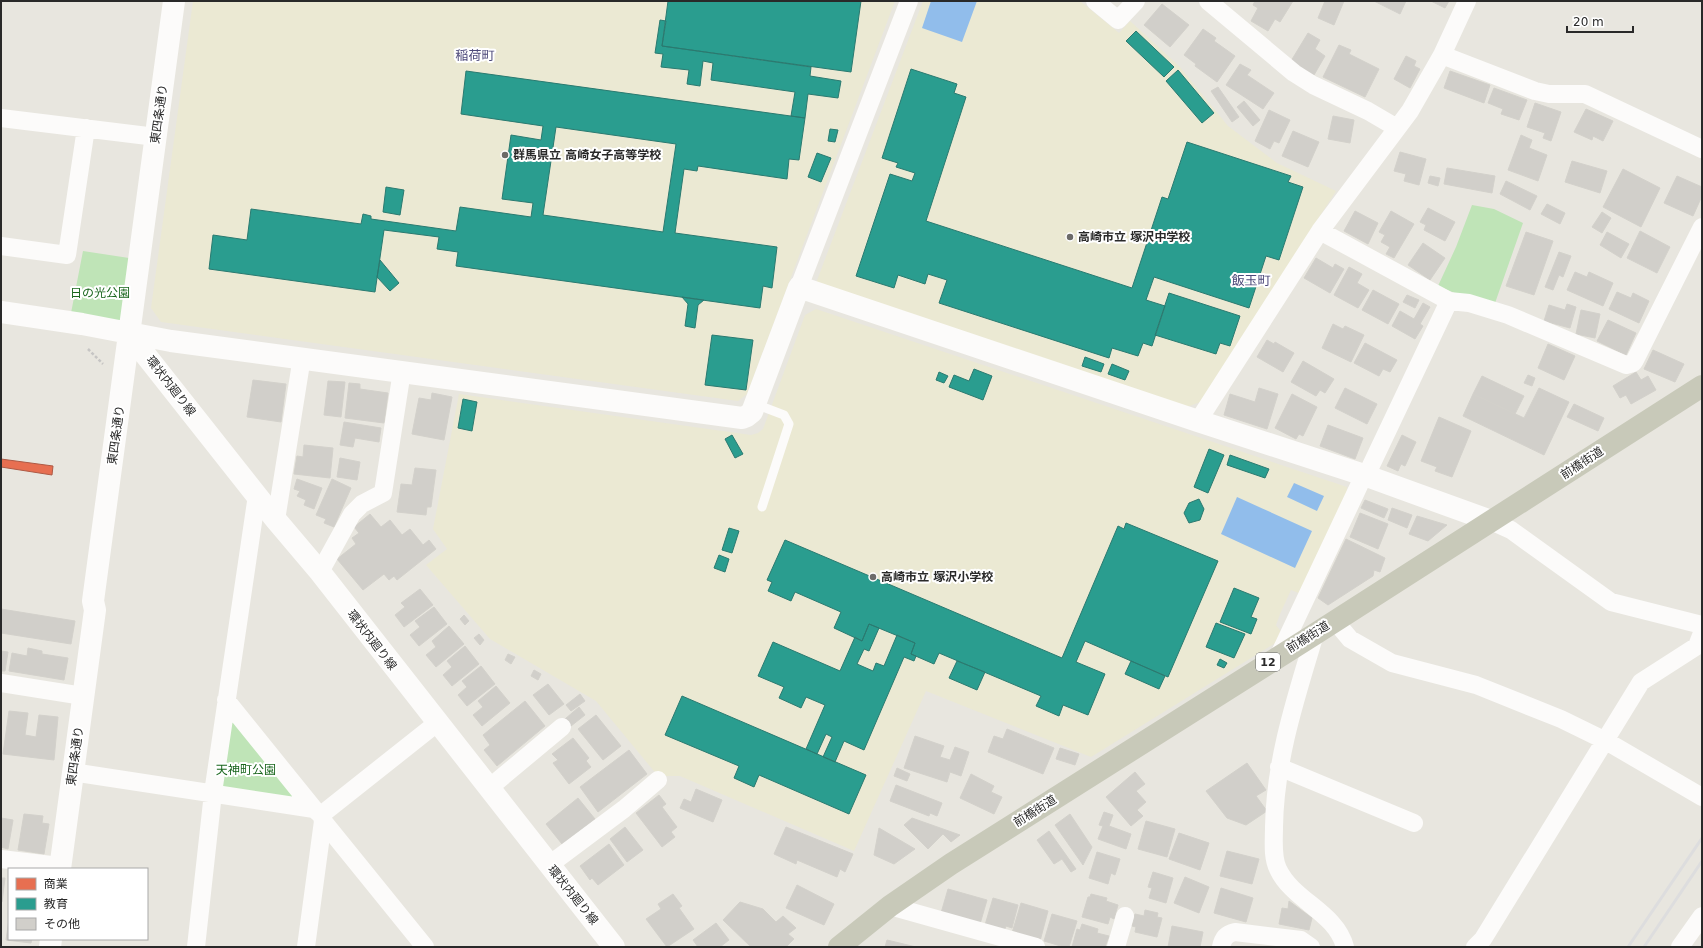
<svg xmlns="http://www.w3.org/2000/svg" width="1703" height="948" viewBox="0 0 1703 948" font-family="'DejaVu Sans','Noto Sans JP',sans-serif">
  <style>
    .education { fill: #ebe9d3 }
    .green { fill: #bfe4b7 }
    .water { fill: #91bdeb }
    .shops { fill: #e76f51; stroke: #ae5a45 }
    .schools { fill: #2a9d8f; stroke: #2a7a70; fill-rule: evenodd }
    .building { fill: #d1cfca; stroke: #d3d1cb }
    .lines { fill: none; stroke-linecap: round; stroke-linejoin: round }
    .path { stroke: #c6c5c4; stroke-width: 2.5; stroke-dasharray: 3 2; stroke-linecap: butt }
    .lane { stroke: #fcfbfa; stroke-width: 9 }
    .street { stroke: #fcfbfa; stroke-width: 18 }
    .secondary { stroke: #fcfbfa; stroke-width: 22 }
    .primary { stroke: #c8c9b9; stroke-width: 22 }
    .rail { stroke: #ddddde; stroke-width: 3 }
    .poi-dot { fill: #6c6b69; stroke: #fff; stroke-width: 1.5 }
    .labels { text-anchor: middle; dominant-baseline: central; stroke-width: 4; stroke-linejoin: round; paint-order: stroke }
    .shield { fill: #fff; stroke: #696969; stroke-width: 1 }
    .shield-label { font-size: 11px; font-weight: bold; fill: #292929 }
    .street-label { font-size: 12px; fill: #292929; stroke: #fff }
    .poi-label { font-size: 12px; font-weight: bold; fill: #292929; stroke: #fff; text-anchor: start }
    .park-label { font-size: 12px; fill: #19661d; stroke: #fff }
    .neighbourhood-label { font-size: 13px; fill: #4d497a; stroke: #fff }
  </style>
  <rect width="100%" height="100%" fill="#e8e6df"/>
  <!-- education -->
  <path class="education" d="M193 1H895L747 394 738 401 161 322 151 308Z
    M923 1H1080L1119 33 1130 21 1179 66 1228 126 1277 163 1336 191 1200 402 1187 407 816 283Z
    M816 309 1347 487V497L1301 594 1291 590 1280 614 1276 625 1285 637 1091 757 926 691 854 851 680 776H658L596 701 490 639 426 565 447 549 433 529 459 394 751 435 758 433 763 429 805 315Z"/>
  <!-- green -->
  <path class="green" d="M1472 205 1494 209 1523 223 1494 306 1457 294 1438 286 1456 247Z
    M83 251 129 258 121 323 71 313Z
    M229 711 306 805 217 791Z"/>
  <!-- water -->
  <path class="water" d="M931 1H977L962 42 922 28Z
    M1294 483 1324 496 1317 511 1287 497Z
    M1237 497 1312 531 1295 568 1221 534Z"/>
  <!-- shops -->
  <path class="shops" d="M1 459 53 466 52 475 1 467Z"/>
  <!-- schools -->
  <path class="schools" d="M668 1H861L851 72 662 46Z
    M660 20 666 21 662 46 811 67 810 76 841 81 838 98 808 94 805 118 791 116 795 92 711 80 713 63 703 61 700 86 687 84 689 70 661 67 663 54 655 53Z
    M1136 31 1174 67 1164 77 1126 41Z
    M911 69 957 84 954 93 966 97 926 221 1132 288 1162 197 1168 199 1187 142 1291 176 1288 182 1303 187 1279 260 1266 256 1249 308 1154 277 1146 300 1165 306 1152 346 1143 343 1138 356 1112 348 1109 358 939 303 947 280 928 274 925 284 898 275 894 288 856 276 890 174 912 181 915 173 896 167 898 163 882 158Z
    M1178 70 1214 113 1202 123 1166 81Z
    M466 71 805 118 799 160 789 159 787 179 698 166 697 171 684 169 675 233 777 247 772 288 763 286 760 308 456 266 458 252 437 249 439 237 384 230 375 292 209 269 213 235 247 240 251 209 361 224 363 214 371 216V219L456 231 460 207 531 217 533 203 502 199 511 135 541 140 543 126 461 114ZM556 127 676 144 663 232 543 215Z
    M830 129 838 130 835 142 828 141Z
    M817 153 831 158 821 182 808 177Z
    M386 187 404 190 400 215 383 212Z
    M380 260 399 283 390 291 377 277Z
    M1169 293 1240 316 1230 346 1220 343 1216 354 1155 335Z
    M682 297 704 300 698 305 695 328 685 326 688 304Z
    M712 335 753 340 746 390 705 385Z
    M1085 357 1104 364 1101 372 1082 366Z
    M1112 364 1129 371 1125 380 1108 374Z
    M974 369 992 376 983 400 949 387 954 375 969 381Z
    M939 372 948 376 944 383 936 380Z
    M463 399 477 402 472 431 458 428Z
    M732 435 743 454 735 458 725 439Z
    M1209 449 1224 455 1208 493 1194 487Z
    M1230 455 1269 469 1265 478 1227 465Z
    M1199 499 1204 509 1200 520 1189 523 1184 513 1189 503Z
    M1126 523 1218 561 1168 677 1085 641 1076 662 1105 674 1088 715 1063 705 1059 716 1036 706 1041 696 939 653 934 664 911 654 915 643 869 624 862 641 834 628 841 612 795 592 791 601 768 591 772 582 767 580 785 540 1062 658 1118 526 1124 529Z
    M729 528 739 531 732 553 722 550Z
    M719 555 729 559 725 572 714 568Z
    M1234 588 1259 598 1251 617 1257 619 1251 634 1220 622Z
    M1216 623 1245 634 1234 658 1206 647Z
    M869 624 879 628 869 651 864 649 857 664 873 671 876 663 884 666 897 635 915 643 911 654 916 656 914 661 904 657 864 750 844 741 835 762 823 757 832 737 826 734 817 754 806 749 825 705 806 697 801 708 779 698 784 687 758 676 773 642 840 671 855 637 862 641Z
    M1220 659 1227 663 1224 668 1217 665Z
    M957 661 985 672 977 690 949 678Z
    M1131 661 1165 676 1159 689 1125 674Z
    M682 696 866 775 849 814 759 775 754 787 734 778 739 766 665 735Z"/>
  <!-- building -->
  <path class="building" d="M1255 1H1293L1280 22 1275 19 1268 31 1251 21 1258 8 1253 5Z
    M1325 1H1344L1334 25 1318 18Z
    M1374 1H1406L1400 14Z
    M1431 1H1449L1445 8Z
    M1162 4 1189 25 1170 47 1144 25Z
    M1203 29 1216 38 1214 41 1235 56 1217 82 1195 66 1196 64 1184 55Z
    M1308 33 1320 40 1315 49 1325 56 1314 75 1291 61Z
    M1339 45 1351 50 1349 54 1379 69 1365 97 1323 77Z
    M1406 56 1416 61 1414 66 1420 69 1410 88 1394 79Z
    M1240 64 1251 70 1247 75 1274 93 1263 109 1226 85Z
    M1450 71 1490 85 1484 103 1444 88Z
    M1218 87 1239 117 1232 122 1211 91Z
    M1494 88 1527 100 1519 120 1501 114 1503 109 1488 103Z
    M1244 101 1260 120 1253 126 1237 107Z
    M1535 103 1561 112 1551 141 1543 138 1545 133 1527 127Z
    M1586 109 1613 121 1603 141 1593 136 1592 140 1574 132Z
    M1269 110 1290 120 1279 143 1274 141 1270 149 1255 141Z
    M1333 116 1354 120 1350 143 1328 139Z
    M1293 131 1319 142 1308 167 1282 156Z
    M1521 135 1532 140 1529 148 1547 155 1538 181 1508 170Z
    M1400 152 1426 159 1419 185 1404 181 1406 174 1394 171Z
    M1572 161 1607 171 1600 193 1565 182Z
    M1447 168 1495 176 1492 193 1444 184Z
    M1623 169 1660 188 1641 227 1603 207Z
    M1430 176 1440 178 1438 186 1428 183Z
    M1677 176 1702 187V196L1693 216 1664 203Z
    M1506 181 1537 196 1530 210 1500 194Z
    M1547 204 1565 213 1560 224 1541 214Z
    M1428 208 1455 222 1445 241 1424 230 1426 225 1420 222Z
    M1355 211 1378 223 1368 244 1344 231Z
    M1391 211 1414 224 1394 258 1386 254 1390 247 1381 242 1385 235 1379 232Z
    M1602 212 1611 218 1602 233 1592 227Z
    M1640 231 1670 247 1657 273 1627 258Z
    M1526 232 1553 241 1534 295 1506 286Z
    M1607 232 1629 244 1621 258 1600 245Z
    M1423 243 1445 258 1430 280 1408 265Z
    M1559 252 1571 256 1563 277 1559 275 1553 290 1545 287Z
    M1316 258 1333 268 1335 264 1344 269 1330 293 1304 278Z
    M1349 267 1362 274 1357 283 1369 290 1358 308 1334 295Z
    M1575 272 1587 277 1589 272 1613 283 1603 306 1567 290Z
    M1373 290 1399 304 1388 324 1362 310Z
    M1617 292 1631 298 1633 293 1649 301 1639 323 1609 309Z
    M1407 295 1419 300 1415 308 1403 302Z
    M1423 303 1430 307 1420 324 1423 326 1415 339 1392 326 1400 311 1414 319Z
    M1567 304 1576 307 1570 328 1544 321 1549 305 1565 310Z
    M1581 310 1600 314 1595 338 1576 334Z
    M1608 320 1636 333 1626 355 1597 341Z
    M1333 324 1343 329 1345 326 1364 335 1351 362 1322 348Z
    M1267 340 1274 344 1275 342 1294 353 1283 372 1257 357Z
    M1365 343 1397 360 1390 372 1383 369 1379 376 1354 363Z
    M1548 344 1575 356 1564 380 1538 368Z
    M1653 350 1684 364 1675 382 1644 369Z
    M1303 361 1334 379 1325 393 1320 390 1316 396 1291 382Z
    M1636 372 1641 380 1648 376 1656 390 1631 404 1626 395 1620 398 1613 386Z
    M1528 375 1535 378 1532 386 1524 383Z
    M1482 376 1524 396 1515 414 1473 394Z
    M253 380 286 384 281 422 247 417Z
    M328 381 345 382 341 417 324 415Z
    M349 383 360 384V389L388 393 384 423 345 418Z
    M1259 388 1278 394 1267 429 1224 415 1230 394 1255 402Z
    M1345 388 1377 404 1367 424 1335 408Z
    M1539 388 1569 402 1544 455 1463 416 1473 394 1524 418Z
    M432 393 452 397 444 440 412 434 419 398 431 400Z
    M1292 394 1317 407 1303 436 1299 434 1296 439 1275 428Z
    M1574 404 1604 418 1598 431 1567 417Z
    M1439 417 1471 431 1452 477 1435 471 1437 467 1421 461Z
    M344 422 381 428 379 442 355 438 353 447 340 445Z
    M1328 425 1363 438 1355 459 1320 446Z
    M1402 435 1416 442 1405 466 1401 464 1398 471 1387 466Z
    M304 445 333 448 330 478 294 474 297 456 303 457Z
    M340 458 360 462 357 480 337 477Z
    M415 468 436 470 431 507H427L426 515 397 512 401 484 412 485Z
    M297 479 322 488 314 509 304 505 306 500 297 496 300 491 294 489Z
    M332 479 351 488 334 527 324 523 326 519 316 515Z
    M1365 500 1388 509 1384 518 1361 508Z
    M1392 508 1412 515 1407 528 1388 520Z
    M1360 513 1388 524 1378 549 1350 537Z
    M370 514 381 527 390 520 402 535 410 529 423 545 429 540 436 549 397 580 394 576 389 580 384 574 363 590 337 559 356 544 352 538 359 533 354 527Z
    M1417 516 1447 525 1428 541 1409 534Z
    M1346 539 1385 558 1380 572 1374 570 1373 576 1328 605 1318 598Z
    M420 589 433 605 404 627 395 615 405 607 401 603Z
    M434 607 447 624 419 646 410 635 420 627 415 621Z
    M1 609 75 621 71 644 1 633Z
    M464 615 469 621 465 625 460 619Z
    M449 626 464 644 436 667 426 655 436 647 432 641Z
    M479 634 484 640 480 645 474 638Z
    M465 646 479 664 452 686 443 675 452 667 447 661Z
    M28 648 42 651V654L68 658 64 680 9 671 12 653 27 656Z
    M1 651 8 652 5 671H1Z
    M508 654 515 657 511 664 505 660Z
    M481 666 495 684 467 706 458 695 467 687 462 681Z
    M534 670 541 674 538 680 531 676Z
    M548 684 564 704 549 715 533 695Z
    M496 686 510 703 482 726 473 715 483 707 478 701Z
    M580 694 585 701 571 711 566 705Z
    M525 701 545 726 497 766 484 750 490 745 483 735Z
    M579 707 585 715 571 726 565 719Z
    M9 711 28 713 25 735 36 737 39 715 58 717 54 760 3 754Z
    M596 715 621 746 603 760 578 729Z
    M1007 729 1054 748 1043 774 988 752 994 736 1003 739Z
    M915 736 944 746 940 757 950 760 955 747 969 752 961 776 950 772 947 782 904 768Z
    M573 738 589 758 586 761 591 767 569 784 553 763 558 760 552 754Z
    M1060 748 1079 754 1075 765 1056 759Z
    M629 750 647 774 598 812 580 787Z
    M1247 763 1266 790 1256 796 1267 811 1246 825 1227 818 1206 791Z
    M897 768 910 774 907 781 894 776Z
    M1135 772 1145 784 1136 791 1146 802 1137 810 1143 816 1131 826 1106 797Z
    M971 774 994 786 991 792 1002 797 994 814 960 798Z
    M896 785 942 803 937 816 930 813 929 816 890 801Z
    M696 789 722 800 713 822 680 808 684 799 691 802Z
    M659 795 666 804 662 807 677 827 671 832 675 837 662 847 636 813Z
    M578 798 595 819 562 844 546 824Z
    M1104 812 1113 815 1109 826 1131 834 1126 849 1098 839 1103 826 1099 825Z
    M24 814 43 816 42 823 49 824 44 854 18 850Z
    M1070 814 1092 847 1083 865 1055 825Z
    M1 818 13 820 8 849 1 847Z
    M912 818 960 835 951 842 943 834 928 849 904 825Z
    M1146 821 1175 829 1167 857 1138 849Z
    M625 827 643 850 627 862 610 839Z
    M786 827 853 854 845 872 840 869 837 877 797 860 796 864 774 854Z
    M879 828 915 849 894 864 874 855Z
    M1049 831 1076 869 1071 872 1062 859 1054 864 1037 840Z
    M1179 833 1209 843 1200 870 1169 859Z
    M609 844 624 865 598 885 592 878 590 880 580 866Z
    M1227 851 1259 859 1252 884 1220 876Z
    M1097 852 1120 859 1115 875 1111 873 1108 884 1089 878Z
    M1153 872 1173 878 1166 903 1149 898 1152 888 1148 887Z
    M1185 877 1209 887 1199 913 1174 903Z
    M1 878H5L2 902H1Z
    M797 885 834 904 824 925 786 908Z
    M1221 888 1253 898 1246 922 1214 913Z
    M948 889 987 900 980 924 941 913Z
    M673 894 682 906 679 908 694 929 667 947 646 919 661 909 658 904Z
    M1091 894 1107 898 1106 901 1118 905 1114 919 1110 917 1108 924 1082 917 1088 897H1090Z
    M993 898 1018 905 1012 928 1006 926 1004 931 985 925Z
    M1289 901 1312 918 1309 930 1279 924 1282 908 1288 909Z
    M740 902 763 909 776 922 783 916 796 928 788 934 794 939 786 947H751L723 920Z
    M1021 903 1048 911 1040 941 1012 933Z
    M1145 910 1158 913 1157 917 1162 918 1157 937 1135 932 1136 927 1132 926 1135 914 1144 916Z
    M1052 914 1077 921 1069 947H1064L1044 941Z
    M9 919V939H32L31 943 6 940Z
    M716 923 729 940 720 947H698L693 940Z
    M1082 924 1098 929 1097 933 1109 936 1105 947H1072L1077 929 1080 930Z
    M1172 926 1203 932 1200 947H1168Z
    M887 940 916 947H885Z"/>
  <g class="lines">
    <!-- path -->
    <path class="path" d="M88 349 103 364"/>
    <!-- lane -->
    <path class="lane" d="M755 404 784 415 789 424 762 507"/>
    <!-- street -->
    <path class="street" d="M1095 1 1118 20 1136 1
      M1208 1 1294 73 1313 85 1368 111 1397 128
      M1442 55 1535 91 1549 94H1585L1702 149
      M1 118 156 137
      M1320 231 1449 301 1469 303 1508 315 1626 365 1633 363 1635 360 1702 227
      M1 246 67 255 86 128
      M799 287 909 1
      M1198 421 1320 231 1410 111 1442 55 1467 1
      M1366 476 1449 301
      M276 520 302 357
      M1491 521 1511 530 1611 602 1702 625
      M320 572 352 514 362 504 383 493 402 371
      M1335 621 1350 639 1392 663 1476 685 1561 719 1606 741 1702 797
      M1315 634C1296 697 1275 760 1274 827 1274 841 1272 857 1278 869 1293 901 1336 912 1345 947
      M1279 655 1364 475
      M1 683 83 696
      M226 700 314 809 321 815 323 821 425 947
      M1279 767 1414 823
      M72 772 314 809
      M489 788 562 727
      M321 815 437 723
      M1 859 60 866
      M549 865 624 809 658 780
      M890 906 1036 947
      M196 947 213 793 257 495
      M306 947 323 821
      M1116 947 1125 916
      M1221 947C1223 938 1226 934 1235 932L1301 940 1311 947
      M1475 947 1483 939 1641 682 1697 646 1702 633
      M1680 947 1702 916"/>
    <!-- secondary -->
    <path class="secondary" d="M1 312 82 324 171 341 742 418 747 416 752 412 799 287 1198 421 1364 475 1491 521
      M129 334 276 520 320 572 614 947
      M60 869 95 610 93 601 174 1
      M50 947 51 939"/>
    <!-- primary -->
    <path class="primary" d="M839 947 890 906 951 864 1315 634 1702 386"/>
    <!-- rail -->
    <path class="rail" d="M1628 947 1702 838
      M1644 947 1702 861"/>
  </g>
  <!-- markers -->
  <g class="poi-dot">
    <circle cx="505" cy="155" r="4"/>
    <circle cx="1070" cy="237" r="4"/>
    <circle cx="873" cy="577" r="4"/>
  </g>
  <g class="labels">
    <!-- shield labels -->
    <rect class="shield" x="1256" y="653" width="24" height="18" rx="3"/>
    <g class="shield-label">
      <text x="1268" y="662">12</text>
    </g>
    <!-- street labels -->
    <g class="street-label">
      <text transform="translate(159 114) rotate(-82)">東四条通り</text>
      <text transform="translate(171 386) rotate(52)">環状内廻り線</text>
      <text transform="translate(116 435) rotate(-82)">東四条通り</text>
      <text transform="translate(1582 463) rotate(-33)">前橋街道</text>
      <text transform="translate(1308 637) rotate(-32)">前橋街道</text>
      <text transform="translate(372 640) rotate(52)">環状内廻り線</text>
      <text transform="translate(75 756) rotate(-82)">東四条通り</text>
      <text transform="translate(1035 811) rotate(-32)">前橋街道</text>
      <text transform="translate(573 895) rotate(51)">環状内廻り線</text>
    </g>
    <!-- poi labels -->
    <g class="poi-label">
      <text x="513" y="155">群馬県立 高崎女子高等学校</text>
      <text x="1078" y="237">高崎市立 塚沢中学校</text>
      <text x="881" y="577">高崎市立 塚沢小学校</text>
    </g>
    <!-- park labels -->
    <g class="park-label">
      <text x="100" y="293">日の光公園</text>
      <text x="246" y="770">天神町公園</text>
    </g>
    <!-- neighbourhood labels -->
    <g class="neighbourhood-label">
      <text x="475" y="55">稲荷町</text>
      <text x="1251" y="280">飯玉町</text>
    </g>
  </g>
  <!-- border -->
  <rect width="1703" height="948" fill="none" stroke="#292929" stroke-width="4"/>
  <!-- legend -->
  <rect x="8" y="868" width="140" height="72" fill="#ffffff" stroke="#a9a9a9"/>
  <rect x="16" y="878" width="20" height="12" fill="#e76f51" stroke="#a9a9a9"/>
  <text x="44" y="888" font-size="12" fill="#292929">商業</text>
  <rect x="16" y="898" width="20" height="12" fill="#2a9d8f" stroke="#a9a9a9"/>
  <text x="44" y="908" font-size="12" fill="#292929">教育</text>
  <rect x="16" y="918" width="20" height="12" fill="#d1cfca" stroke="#a9a9a9"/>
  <text x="44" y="928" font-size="12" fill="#292929">その他</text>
  <!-- scale -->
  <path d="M1567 26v6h66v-6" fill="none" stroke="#292929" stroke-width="2"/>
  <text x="1573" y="26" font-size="12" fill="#292929" stroke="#ffffff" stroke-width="3" paint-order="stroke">20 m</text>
</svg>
